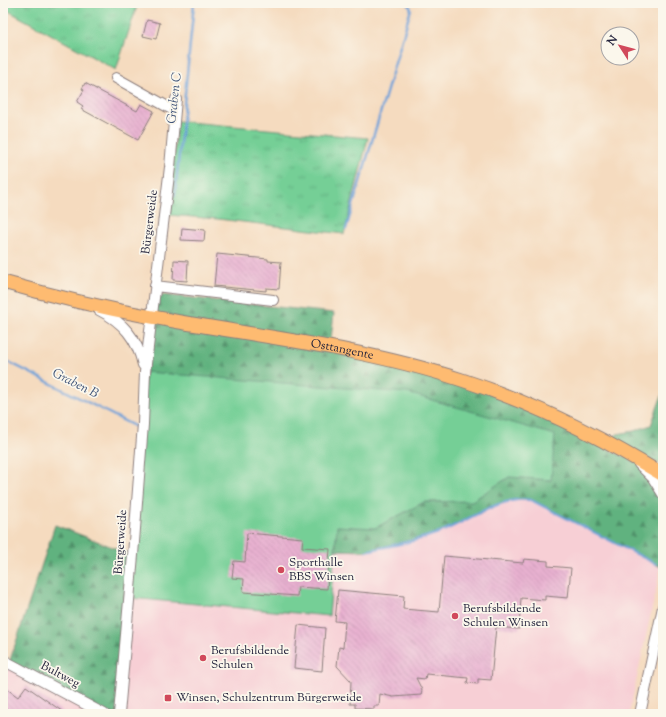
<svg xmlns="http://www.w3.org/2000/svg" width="666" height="717" viewBox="0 0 666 717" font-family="'Sorts Mill Goudy',serif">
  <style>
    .built { fill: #f7cfd5 }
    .grass { fill: url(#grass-tufts); stroke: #4c7868 }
    .forest { fill: url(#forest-firs); stroke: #416a5d }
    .pitch { fill: #75cf96; stroke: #4c7868 }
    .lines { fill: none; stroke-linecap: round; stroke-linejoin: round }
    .stream { stroke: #6ca1d9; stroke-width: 2.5 }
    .building { fill: url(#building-back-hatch) }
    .minor-casing { stroke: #8c7e7d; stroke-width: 12 }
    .major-casing { stroke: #8c7e7d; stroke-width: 15 }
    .minor { stroke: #fff; stroke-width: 10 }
    .major { stroke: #febb71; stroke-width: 13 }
    .poi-dot { fill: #d1495b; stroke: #fbf7ec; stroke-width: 1.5 }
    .labels { text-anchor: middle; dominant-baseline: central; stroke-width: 3.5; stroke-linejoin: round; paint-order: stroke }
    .street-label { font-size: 12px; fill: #22223b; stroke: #fbf7ec }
    .poi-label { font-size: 12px; fill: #22223b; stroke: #fbf7ec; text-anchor: start }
    .water-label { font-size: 13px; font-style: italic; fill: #40557a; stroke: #fbf7ec }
  </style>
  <defs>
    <pattern id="grass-tufts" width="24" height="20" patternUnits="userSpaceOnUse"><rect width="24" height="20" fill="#75cf96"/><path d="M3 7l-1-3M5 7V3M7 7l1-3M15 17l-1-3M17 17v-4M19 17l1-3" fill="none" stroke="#65b182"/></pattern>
    <pattern id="forest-firs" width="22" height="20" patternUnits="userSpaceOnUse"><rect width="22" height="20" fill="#60b27f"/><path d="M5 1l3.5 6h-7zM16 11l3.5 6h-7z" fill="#4f9069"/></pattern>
    <pattern id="building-back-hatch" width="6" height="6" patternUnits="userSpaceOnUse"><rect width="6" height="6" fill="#e8b1d0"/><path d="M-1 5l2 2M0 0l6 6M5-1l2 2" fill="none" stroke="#c798b4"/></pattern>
  </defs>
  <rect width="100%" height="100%" fill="#fbf7ec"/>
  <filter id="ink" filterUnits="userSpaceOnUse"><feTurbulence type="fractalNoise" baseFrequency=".025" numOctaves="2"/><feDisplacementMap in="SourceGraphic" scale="8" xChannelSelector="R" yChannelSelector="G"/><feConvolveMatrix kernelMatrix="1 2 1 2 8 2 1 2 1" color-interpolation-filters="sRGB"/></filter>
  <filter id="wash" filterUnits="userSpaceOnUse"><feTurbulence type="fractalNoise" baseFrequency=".012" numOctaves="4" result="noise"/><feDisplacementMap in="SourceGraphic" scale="16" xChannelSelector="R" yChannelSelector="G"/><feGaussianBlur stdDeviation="0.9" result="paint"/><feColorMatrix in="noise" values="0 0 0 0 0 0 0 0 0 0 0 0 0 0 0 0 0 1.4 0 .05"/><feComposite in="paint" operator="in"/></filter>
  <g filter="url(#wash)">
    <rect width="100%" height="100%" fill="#f5dbbf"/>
    <!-- built -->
    <path class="built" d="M518 499 531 500 661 567 629 714H119L130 598 329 616 335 550 366 551 502 503Z
      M3 660 104 714H3Z"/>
    <!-- grass -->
    <path class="grass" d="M3 3H138L116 70 3 8Z
      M177 121 368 138 344 234 218 219 168 215Z"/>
    <!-- forest -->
    <path class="forest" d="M154 294 334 313 330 348 462 380 663 475V568L531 500 518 499 502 503 435 534 366 551 335 550 337 526 375 528 424 502 472 501 509 477 551 480 145 372Z
      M663 392V466L612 440 617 434 634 431 651 425Z
      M55 525 133 555 119 714H105L9 663Z"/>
    <!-- pitch -->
    <path class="pitch" d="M145 372 407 393 555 435 551 480 509 477 472 501 424 502 375 528 337 526 329 616 130 598Z"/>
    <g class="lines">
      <!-- stream -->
      <path class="stream" d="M175 195 194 3
        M346 229 411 9 408 3
        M3 359 138 428
        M366 551C389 546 413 542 435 534 467 523 496 496 531 500L656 564"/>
    </g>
    <g id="blocks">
      <!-- building -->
      <path class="building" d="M147 20 160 23 156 39 143 36Z
        M85 83 137 111 141 104 154 111 138 140 81 109 83 106 77 102 84 90 82 89Z
        M182 228 205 230 204 241 181 240Z
        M217 254 268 259V261L281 262 279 289 266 288V291L214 286Z
        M174 260 188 261 187 281 173 280Z
        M247 533 303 538 302 547 330 549 327 589 298 587 297 596 243 592 244 579 232 578 234 561 245 562Z
        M444 556 523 563 524 559 548 561V566L571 568 568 598 545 596V600L521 598 519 629 496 627 491 680 478 679V684L467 683 468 678 426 674 425 679 416 678 422 690 421 695 393 697 380 694 379 706H374V709L355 708V704H350L351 681 337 666 339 647 343 648 345 622 335 621 338 590 404 596 403 609 439 612Z
        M298 625 325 628 322 671 294 668Z
        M3 686 18 697 26 686 66 714H13L3 707Z"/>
    </g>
  </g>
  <g filter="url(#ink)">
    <use href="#blocks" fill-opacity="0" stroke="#8c7e7d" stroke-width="1"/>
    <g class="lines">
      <defs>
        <path id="minor" d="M116 78 175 111
          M155 286 273 300
          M99 310C123 322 137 338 143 365
          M639 464 653 478 663 494
          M3 660 104 714
          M119 714 133 555 143 424 145 372 170 167 176 99
          M640 714 663 607"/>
        <g id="major">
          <path id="s1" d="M3 282C52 296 102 308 152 317 255 336 362 347 462 380 531 402 601 437 663 475"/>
        </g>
      </defs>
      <!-- minor casing -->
      <use href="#minor" class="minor-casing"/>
      <!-- major casing -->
      <use href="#major" class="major-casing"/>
      <!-- minor -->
      <use href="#minor" class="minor"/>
      <!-- major -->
      <use href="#major" class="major"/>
    </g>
  </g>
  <!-- markers -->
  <g class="poi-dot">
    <circle cx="281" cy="570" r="4"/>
    <circle cx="455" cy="616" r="4"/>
    <circle cx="203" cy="658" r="4"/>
    <rect x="164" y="694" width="8" height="8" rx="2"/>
  </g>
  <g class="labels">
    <!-- street labels -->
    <g class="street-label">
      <text transform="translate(150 222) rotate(-83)">Bürgerweide</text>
      <text stroke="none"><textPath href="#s1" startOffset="346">Osttangente</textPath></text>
      <text transform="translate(121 542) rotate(-86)">Bürgerweide</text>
      <text transform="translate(60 675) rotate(28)">Bultweg</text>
    </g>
    <!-- poi labels -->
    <g class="poi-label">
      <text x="289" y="563">Sporthalle<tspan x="289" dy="14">BBS Winsen</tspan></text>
      <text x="463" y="609">Berufsbildende<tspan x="463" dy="14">Schulen Winsen</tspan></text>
      <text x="211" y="651">Berufsbildende<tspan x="211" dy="14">Schulen</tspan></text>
      <text x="176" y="698">Winsen, Schulzentrum Bürgerweide</text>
    </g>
    <!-- water labels -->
    <g class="water-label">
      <text transform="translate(175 98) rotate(-84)">Graben C</text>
      <text transform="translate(75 384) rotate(27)">Graben B</text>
    </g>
  </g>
  <!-- margin -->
  <rect width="666" height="717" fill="none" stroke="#fbf7ec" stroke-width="16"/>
  <!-- north arrow -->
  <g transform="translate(620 46) rotate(306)"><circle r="19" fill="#fbf7ec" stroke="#a4a2a5"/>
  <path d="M0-3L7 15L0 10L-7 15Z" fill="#d1495b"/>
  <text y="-6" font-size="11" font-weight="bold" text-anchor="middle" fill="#22223b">N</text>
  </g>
</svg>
